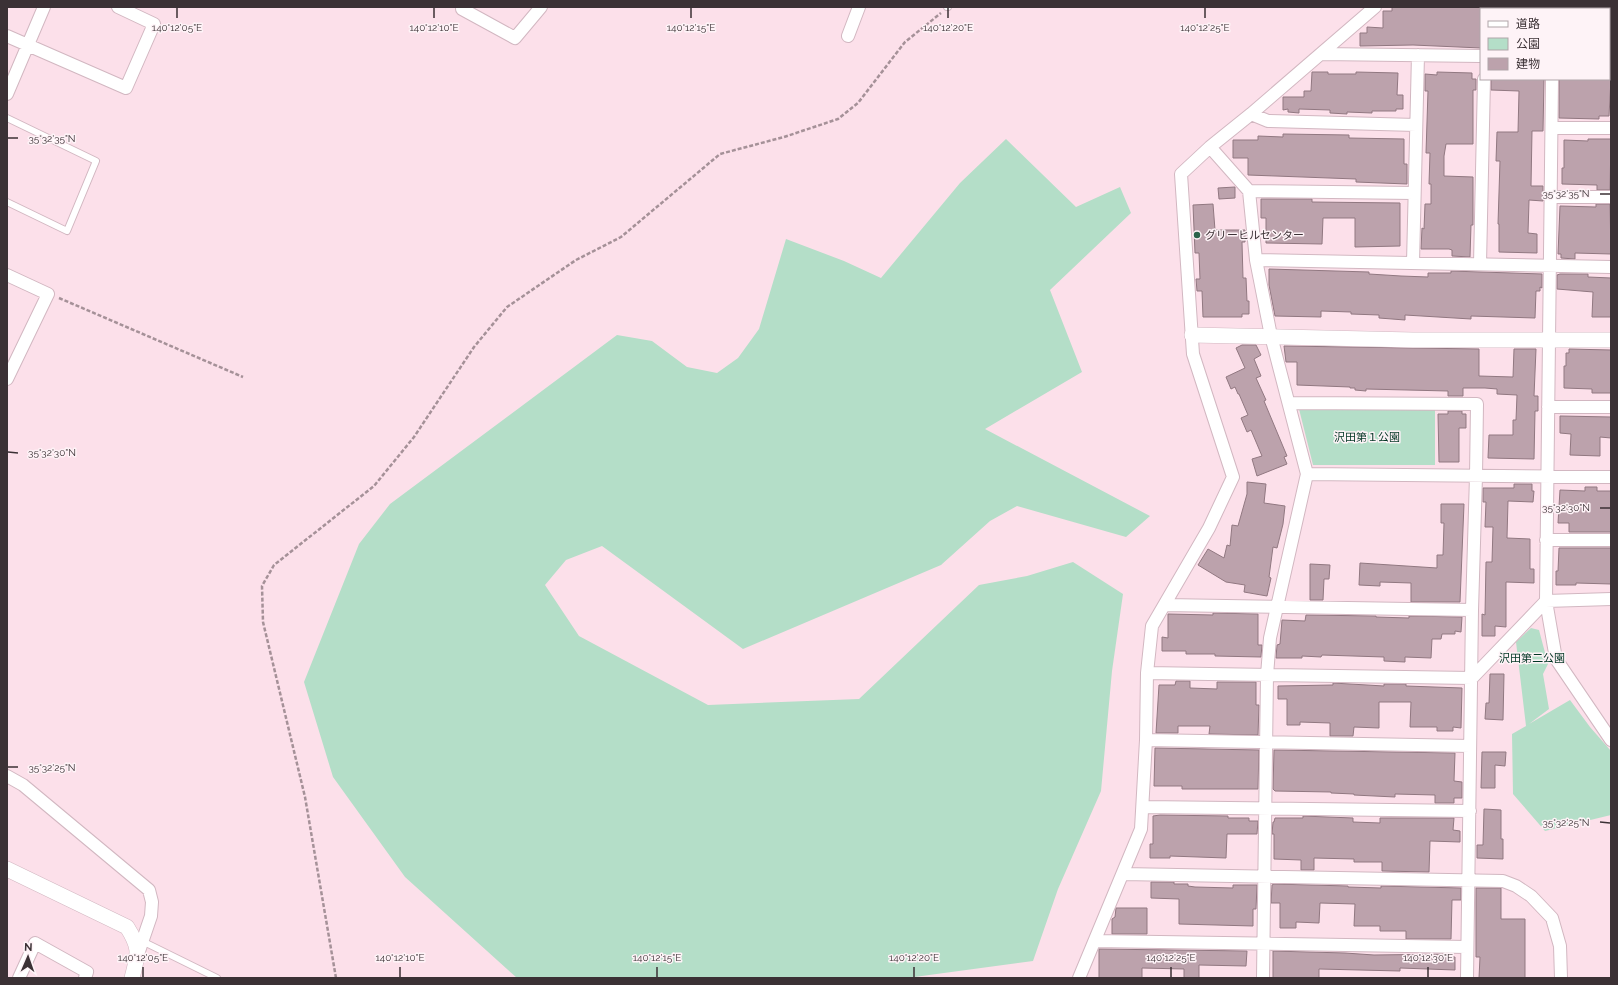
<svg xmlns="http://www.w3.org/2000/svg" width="1618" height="985" viewBox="0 0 1618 985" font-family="Raleway,'Noto Sans JP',sans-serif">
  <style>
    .green { fill: #b4dec8 }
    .building { fill: #bca2ac; stroke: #917881 }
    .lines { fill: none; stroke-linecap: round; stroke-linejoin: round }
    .service-casing { stroke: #d2b7c1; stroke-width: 8 }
    .minor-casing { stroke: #d2b7c1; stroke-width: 14 }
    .tertiary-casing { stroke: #d2b7c1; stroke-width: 16 }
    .path { stroke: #a59198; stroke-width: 2.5; stroke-dasharray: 4 2; stroke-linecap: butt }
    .service { stroke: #fff; stroke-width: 6 }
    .minor { stroke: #fff; stroke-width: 12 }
    .tertiary { stroke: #fff; stroke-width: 15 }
    .ticks { fill: none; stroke: #3b3135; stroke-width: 1.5 }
    .poi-dot { fill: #2b634b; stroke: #fef3f7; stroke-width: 1.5 }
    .labels { text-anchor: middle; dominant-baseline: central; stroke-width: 3; stroke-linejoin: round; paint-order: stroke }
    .poi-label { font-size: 11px; fill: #3b3135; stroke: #fef3f7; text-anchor: start }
    .park-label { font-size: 11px; fill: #003523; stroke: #fef3f7 }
    .ticks-label { font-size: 10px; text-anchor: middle; fill: #3b3135; stroke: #fef3f7; stroke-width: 3; stroke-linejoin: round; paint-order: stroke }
  </style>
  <rect width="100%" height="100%" fill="#fce0ea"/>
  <!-- green -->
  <path class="green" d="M1006 139 1076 207 1120 187 1131 213 1050 290 1082 372 985 429 1150 516 1126 537 1017 506 990 521 941 565 743 649 602 546 566 560 545 585 579 636 708 705 859 699 979 585 1027 576 1073 562 1123 594 1112 671 1101 791 1058 889 1033 961 907 978H517L405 877 333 777 304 682 359 544 390 504 617 335 652 341 687 367 717 373 738 358 759 329 786 239 844 261 881 278 960 183Z
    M1435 408V465H1313L1299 409Z
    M1531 628 1539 630 1548 664 1543 674 1549 709 1529 724 1570 700 1590 727 1611 751V815L1545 831 1513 794 1512 734 1526 726 1516 642Z"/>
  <!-- building -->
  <path class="building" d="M1392 7H1481V48L1413 45 1360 46V33H1367V27L1383 28V11H1392Z
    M1312 72H1328V74H1356V72L1398 73 1397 95H1403V109H1396V111H1372V113L1347 112V114L1330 113V110L1299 109V113L1288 112V109L1283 110V97H1304V91H1311Z
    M1437 72 1472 73V79H1476V90H1473V144H1446L1444 156V176L1473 177V225H1471L1470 257 1452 256V250L1449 249H1421L1422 228 1424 229 1425 204H1431V184H1429L1430 153H1426L1428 91H1425V74L1437 75Z
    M1491 79H1544L1543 131H1532L1531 186H1543V201L1529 200V201L1528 233 1537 234V253L1499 252V224H1498L1500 161H1496L1497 132H1518L1519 91 1491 90Z
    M1559 79H1611L1609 116H1599V119L1559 118Z
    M1283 134 1349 135V138L1404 139V164H1407V184L1356 182V179L1248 175V158H1233V140H1258V136L1283 137Z
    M1588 139H1611L1610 190H1597V185L1562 184V168H1564V140L1588 141Z
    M1235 187V198L1219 199 1218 188Z
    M1261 199H1312V202L1400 203V246L1355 247V218H1323L1322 244 1266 243V218H1261Z
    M1213 204 1215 230H1245V242H1242L1243 278H1246L1247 301H1249V314H1242V317H1203L1202 291H1197L1196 279H1200L1199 253H1195L1193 205Z
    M1596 204H1610L1611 254 1575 253V259L1561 258V254H1558L1560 206 1596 207Z
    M1269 269 1369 272V274L1401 276 1428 277V273H1451V271L1542 274V288L1540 287V291H1536L1535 318 1471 316V319L1405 315V320L1379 318V315L1351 314V312L1321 311V317L1275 316 1269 285Z
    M1560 274H1588V277L1611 278V317H1592L1593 292 1557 289V275Z
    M1242 345H1256L1261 355 1254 359 1261 376 1256 378 1266 400 1264 401 1287 456 1284 457 1287 464 1257 476 1252 459 1262 456 1251 430 1247 432 1241 418 1248 415 1239 394H1238L1235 387 1231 389 1226 377 1245 368 1236 348Z
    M1284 346 1479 349V376L1513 377 1514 349H1536L1534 396H1538V411H1535L1534 459 1488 458 1489 435H1513V420H1516L1517 395 1497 394V389L1485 388H1463V396H1448V391L1366 389V391L1355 390V388H1350V387L1297 385V362H1286Z
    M1569 349 1611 350V393H1592V389L1564 388V366H1566V353H1569Z
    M1448 411H1462V414H1466V428H1459V462H1439L1438 414H1448Z
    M1560 416 1611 417V438L1600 437V456L1570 455 1571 434 1560 433Z
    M1247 482 1266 484 1264 503 1285 506 1283 524 1277 548 1273 547 1269 577 1271 578 1267 596 1244 592 1245 585 1226 582 1198 565 1208 549 1224 558 1227 545 1230 546 1232 525 1238 526 1247 494Z
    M1514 484H1532V491H1534L1533 502 1508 501 1507 538 1530 539V569H1534V583L1506 582V627L1495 626V636H1482V614L1485 615 1486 562H1492L1493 527H1485L1486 502H1483V488H1514Z
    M1585 487H1597V491H1611V532H1569V523H1558L1560 490 1585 491Z
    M1441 504H1464L1460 602H1411V583L1380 582V586L1359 585 1360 563 1437 568V555H1443L1444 523H1441Z
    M1559 548H1611V584L1576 583V585H1556V571H1558Z
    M1310 564 1330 565 1329 579H1324L1323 600H1310Z
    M1213 613 1258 614V645H1262L1261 657 1215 656V654H1186V651H1162V637L1168 638V614L1213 615Z
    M1306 615 1376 616V617L1409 618V616L1462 617 1461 632 1455 631V634H1442L1441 639H1432L1431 658 1405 657V662L1384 661V657L1322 655 1321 657 1302 656V658H1276L1277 645 1280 644 1282 620 1305 621Z
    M1490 674H1504L1503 720 1485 719 1486 703H1489Z
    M1176 681H1190V688L1217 689V682H1256V705H1259L1258 735 1209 734 1210 726H1178V733H1156L1159 685H1175Z
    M1333 683 1384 686V684H1406V686L1462 688 1461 728 1453 727V731H1437V727H1410L1411 702H1379V728L1354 727 1353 736H1330V723L1300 722V725H1287V699H1278V686L1333 685Z
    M1155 748 1259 750 1258 789H1182V786H1154Z
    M1274 750 1455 753 1454 781 1462 782V798H1454V803H1435V795L1395 794V797L1354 795V794L1331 793V792L1275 791 1273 789Z
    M1482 752H1506L1505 766 1495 765V788H1481Z
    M1484 809 1501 810V839H1503V859L1477 858V845H1483Z
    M1160 815 1228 816V818H1249V821H1258L1257 834H1227L1226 858 1170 856V858H1150V844H1153V816Z
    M1303 816 1353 818V822L1380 823V818H1454L1453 830 1460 831V842L1430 841 1429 872 1382 871V862H1354V859L1314 858V870H1301V860L1274 859V834H1272L1273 822H1274L1275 818H1303Z
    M1151 882H1174V884H1188V886L1195 887 1233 888V885H1257L1256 909H1253V926L1179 924V899L1151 898Z
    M1274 884 1348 886V887L1381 888V886L1461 888V900H1452L1451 939H1406V931H1380V926H1354L1355 904 1320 903 1319 923 1296 922V928H1280V903H1271L1272 885Z
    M1476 888H1501V919H1525V978H1479L1480 957H1476Z
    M1116 908H1147V934H1112V919L1115 917Z
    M1099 949 1247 951 1246 966 1199 965V978H1184V969L1142 968V978H1099Z
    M1273 951 1345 953 1374 955 1452 954V957H1455V970L1400 968V971L1319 969V978H1273Z"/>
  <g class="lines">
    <defs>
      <path id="service" d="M947 7H948
        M7 118 96 161 67 231 7 202
        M142 941 217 978"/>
      <path id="minor" d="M464 7 462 9 515 38 541 7
        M1553 9V7
        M7 36 126 88 154 24 118 7
        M848 36 859 7
        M1321 54 1481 56
        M1609 59H1611
        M1552 79 1546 601 1556 659 1611 740
        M7 94 44 7
        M1251 114 1268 121 1416 125
        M1552 128H1611
        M1210 147 1249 191 1256 260 1271 336 1307 474 1270 638 1267 675 1263 978
        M1249 191 1414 193
        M1551 197H1611
        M1256 260 1611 267
        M1413 263 1418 55
        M1480 264 1484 79
        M7 275 48 294 7 379
        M1289 403 1477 404 1476 476 1472 610 1467 978
        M1548 407H1611
        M1307 474 1611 477
        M1546 540H1611
        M1165 605 1472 610
        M1147 673 1472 678 1546 601 1611 599
        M1146 740 1470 746
        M7 776 23 785 149 890 152 902 151 916 138 954
        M1143 807 1470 811
        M1123 874 1503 881 1516 886 1531 896 1552 918 1560 946 1561 978
        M1095 941 1467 947
        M19 978 35 943 87 972 85 978
        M1079 978 1141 829 1146 740 1147 673 1152 626 1209 528 1233 477 1193 354 1181 174 1210 147 1251 114 1375 7"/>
      <path id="tertiary" d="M1192 335 1413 340H1611
        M7 869 127 927C141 949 138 954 132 978"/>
    </defs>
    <!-- service casing -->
    <use href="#service" class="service-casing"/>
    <!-- minor casing -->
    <use href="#minor" class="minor-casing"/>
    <!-- tertiary casing -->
    <use href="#tertiary" class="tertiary-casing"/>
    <!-- path -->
    <path class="path" d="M59 298 243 377
      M336 978 305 797 263 622 262 586 274 565 374 486 414 437 474 347 507 307 576 260 621 237 720 154 784 137 838 119 858 103 905 42 941 13"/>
    <!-- service -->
    <use href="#service" class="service"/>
    <!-- minor -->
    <use href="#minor" class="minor"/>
    <!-- tertiary -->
    <use href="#tertiary" class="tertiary"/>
  </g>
  <!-- ticks -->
  <path class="ticks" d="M177 18V8M434 18V8M691 18V8M948 18V8M1205 18V8M8 138H18M1600 194H1610M8 452 18 453M1600 508H1610M8 767H18M1600 822 1610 823M143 977V967M400 977V967M657 977V967M914 977V967M1171 977V967M1428 977V967"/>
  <!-- markers -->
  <circle class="poi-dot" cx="1197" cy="235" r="4"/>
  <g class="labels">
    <!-- poi labels -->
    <g class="poi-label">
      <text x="1205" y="235">グリーヒルセンター</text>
    </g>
    <!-- park labels -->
    <g class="park-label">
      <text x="1367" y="437">沢田第１公園</text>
      <text x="1532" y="658">沢田第二公園</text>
    </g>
  </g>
  <g class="ticks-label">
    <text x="177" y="31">140°12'05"E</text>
    <text x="434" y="31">140°12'10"E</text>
    <text x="691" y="31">140°12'15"E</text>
    <text x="948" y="31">140°12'20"E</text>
    <text x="1205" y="31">140°12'25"E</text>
    <text x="52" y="142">35°32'35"N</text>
    <text x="1566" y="197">35°32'35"N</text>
    <text x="52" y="456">35°32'30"N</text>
    <text x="1566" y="511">35°32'30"N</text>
    <text x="52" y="771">35°32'25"N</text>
    <text x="1566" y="826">35°32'25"N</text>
    <text x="143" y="961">140°12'05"E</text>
    <text x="400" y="961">140°12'10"E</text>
    <text x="657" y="961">140°12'15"E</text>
    <text x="914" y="961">140°12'20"E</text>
    <text x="1171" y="961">140°12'25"E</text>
    <text x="1428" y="961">140°12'30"E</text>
  </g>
  <!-- border -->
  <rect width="1618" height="985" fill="none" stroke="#3b3135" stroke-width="16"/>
  <!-- legend -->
  <rect x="1480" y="8" width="130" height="72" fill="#fef3f7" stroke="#b0a5a9"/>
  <rect x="1488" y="21" width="20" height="6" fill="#ffffff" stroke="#b0a5a9"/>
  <text x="1516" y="28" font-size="12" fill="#3b3135">道路</text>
  <rect x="1488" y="38" width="20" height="12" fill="#b4dec8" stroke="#b0a5a9"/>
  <text x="1516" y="48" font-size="12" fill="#3b3135">公園</text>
  <rect x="1488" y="58" width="20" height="12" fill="#bca2ac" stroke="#b0a5a9"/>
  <text x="1516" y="68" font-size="12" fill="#3b3135">建物</text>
  <!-- north arrow -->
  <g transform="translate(28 957) rotate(2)" stroke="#fef3f7" stroke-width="3" paint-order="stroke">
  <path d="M0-3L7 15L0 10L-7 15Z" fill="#3b3135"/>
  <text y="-6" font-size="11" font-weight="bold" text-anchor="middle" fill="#3b3135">N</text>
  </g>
</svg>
